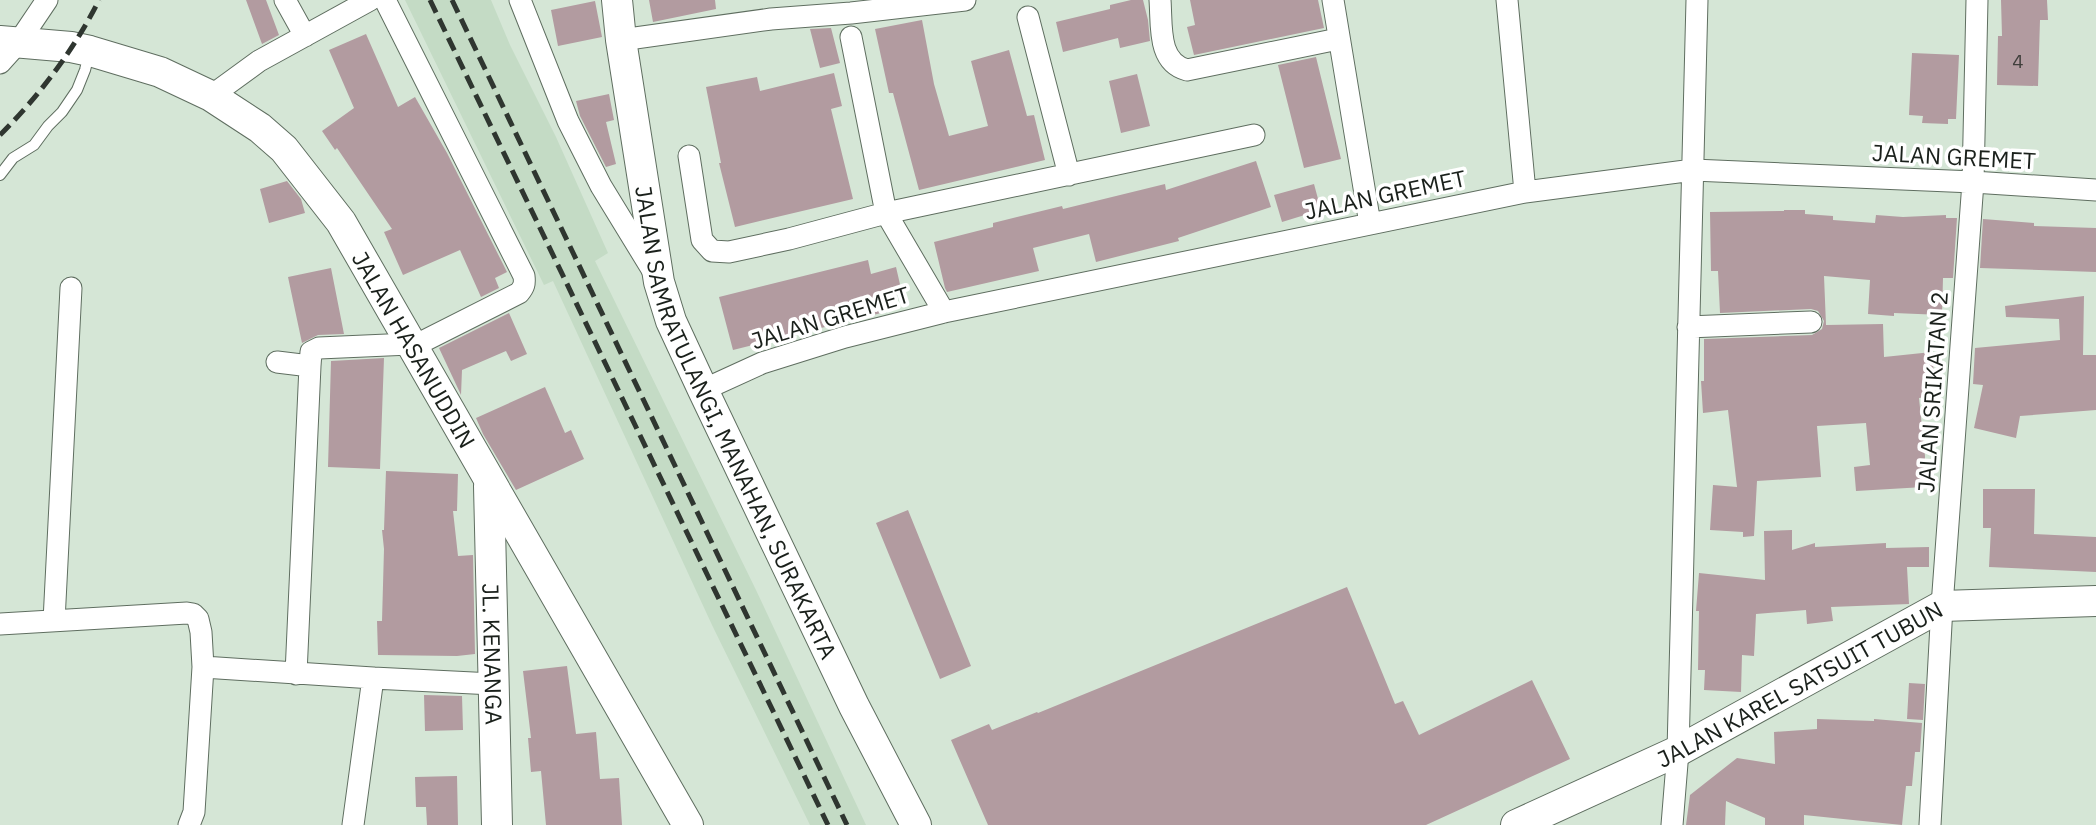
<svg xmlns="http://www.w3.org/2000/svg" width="2096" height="825" viewBox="0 0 2096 825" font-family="'IBM Plex Sans',sans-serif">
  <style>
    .built { fill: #c4dbc5 }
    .building { fill: #b29ba0 }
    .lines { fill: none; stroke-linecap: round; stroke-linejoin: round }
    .lane-casing { stroke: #5f6e60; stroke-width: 12 }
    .street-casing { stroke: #5f6e60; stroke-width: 23 }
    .secondary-casing { stroke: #5f6e60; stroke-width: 32 }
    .lane { stroke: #fff; stroke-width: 10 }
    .street { stroke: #fff; stroke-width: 21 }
    .secondary { stroke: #fff; stroke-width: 30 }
    .rail { stroke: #2f3630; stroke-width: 5; stroke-dasharray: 14 7; stroke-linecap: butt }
    .labels { text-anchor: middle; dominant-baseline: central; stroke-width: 7; stroke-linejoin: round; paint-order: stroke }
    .number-label { font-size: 19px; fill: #403f3c }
    .street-label { font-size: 23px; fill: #1a201b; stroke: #fff }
  </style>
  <rect width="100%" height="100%" fill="#d5e6d6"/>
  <!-- built -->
  <path class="built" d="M405 0H491L510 45 556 137 608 253 595 261 756 590 866 825H810L712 625 553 281 544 285Z"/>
  <!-- building -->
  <path class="building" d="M246 0H266L279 35 262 44Z
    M649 0H715L716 9 653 22Z
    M1131 0H1143L1148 20 1150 41 1120 48 1118 38 1063 52 1056 22 1110 9V5Z
    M1190 0H1318L1324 28 1194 55 1187 27 1195 25Z
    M2001 0H2047L2048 20H2040L2038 86 1997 85 1998 36H2002Z
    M595 1 602 37 558 46 551 10Z
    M922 20 934 84 949 136 988 126 971 61 1009 50 1027 116 1034 115 1045 160 919 190 893 93H889L875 29Z
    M831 28 840 63 820 68 810 29Z
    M366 34 398 107 415 97 447 153 507 272 495 278 499 288 481 297 460 250 403 275 384 232 392 229 337 148 335 150 322 131 354 108 329 50Z
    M1912 53 1959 55 1956 119H1948V124L1922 123 1923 116 1909 115Z
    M1316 57 1341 159 1304 168 1278 65Z
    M834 73 842 106 831 109 853 199 735 227 719 163H721L706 87 757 77 760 91Z
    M1137 74 1150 126 1121 133 1109 81Z
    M609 94 614 120 606 122 616 164 606 167 580 116 576 101Z
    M1256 161 1271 207 1178 238 1179 241 1096 262 1089 234 1033 248 1039 271 947 292 945 288 934 242 993 227V223L1062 206 1063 209 1165 184 1166 190Z
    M287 181 301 199 305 213 269 223 260 189Z
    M1314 184 1321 210 1282 222 1274 195Z
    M1784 210H1805V214L1833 216V220L1875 223 1876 215 1903 217 1946 215V218H1957L1953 278H1943L1942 315 1894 313V316L1868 314 1870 280 1824 276 1826 325 1883 324 1884 357 1932 352 1936 396 1919 398 1925 456 1924 487 1856 491 1854 467 1870 465 1866 423 1817 426 1821 477 1757 481 1754 536 1743 537V532L1710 530 1713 485 1737 487 1728 410 1703 413 1701 381H1704V339L1812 335 1822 329 1824 321 1818 311 1811 309 1720 313 1718 271H1711L1710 212 1784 211Z
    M1983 219 2034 223V226L2096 228V272L1980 268Z
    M868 260 871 274 896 267 902 293 877 299 881 313 733 350 719 297Z
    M331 268 344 334 318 335 302 343 288 277Z
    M2084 296 2083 355H2096V410L2020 416 2016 438 1974 428 1983 385 1973 384 1975 348 2060 340 2059 319 2006 317 2005 306Z
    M509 313 527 354 511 361 506 351 462 370 461 395 439 348Z
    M384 358 380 469 328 467 331 361Z
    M545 387 565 433 571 430 584 459 516 490 483 434 476 418Z
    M386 471 458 474 457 511H453L458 556 473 555 475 654 457 656 378 655 377 621H382L384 549 382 530H384Z
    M1983 489H2035L2034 534 2096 537V572L1989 567 1991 528H1983Z
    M908 510 971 666 940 679 876 523Z
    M1792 530V550L1815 543V547L1886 543V548L1929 547V567H1907L1909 604 1831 607 1833 621 1807 624 1806 610 1756 614 1754 656 1742 655 1741 692 1704 690 1705 670H1698L1699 611H1696L1699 573 1765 580 1764 531Z
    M1347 587 1395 704 1403 701 1419 735 1532 680 1570 759 1426 825H988L951 740 989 724 992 730 1037 712 1038 713Z
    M567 666 576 734 596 732 600 779 619 778 622 825H546L541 771 531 772 528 738H531L523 671Z
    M1909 683 1925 684 1923 720 1907 719Z
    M424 695 462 696 463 730 425 731Z
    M1817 719 1874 721V719L1922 723 1920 752H1915L1912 786H1906L1902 825 1804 815V825H1765V818L1726 801 1725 825H1686L1690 795 1737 758 1775 764 1774 732 1817 729Z
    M457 776 458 825H427L426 807H416L415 777Z"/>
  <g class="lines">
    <defs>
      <path id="lane" d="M0 175 13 158 34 145 48 126 62 112 77 90 85 70 89 54"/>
      <path id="street" d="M285 0 305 36
        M385 0 524 276C525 284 524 287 519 293L412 347
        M520 0 568 121 601 186 653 271
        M1160 0C1162 25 1157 62 1187 70L1338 39
        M1333 0 1370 224
        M1507 0 1525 192
        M1028 17 1069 175
        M851 37 886 213 944 312
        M621 40 771 19 851 13 965 0
        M0 63 18 43 47 0
        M211 96 259 61 370 0
        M689 156 702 240 712 251 729 252 789 239 886 213 1254 135
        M1688 327 1811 322
        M277 362 310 366 296 674
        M310 366 311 352 319 348 410 344
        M703 390 762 363 845 337 944 312 1525 192 1693 170 1973 182 2096 190
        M54 621 71 288
        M0 624 187 613 193 614 198 619 201 632 203 667 194 812 189 825
        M203 667 373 678 493 684
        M353 825 373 678
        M1672 825 1678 751 1697 0
        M1930 825 1942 606 1973 182 1977 0"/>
      <g id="secondary">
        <path id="s1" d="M617 0 621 40 659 282 671 321 703 390 854 706 916 825"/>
        <path id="s2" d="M0 41 71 47 90 51 160 72 211 96 260 128 284 149 341 222 688 825"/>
        <path id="s3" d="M489 486 497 825"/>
        <path id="s4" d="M1516 825 1678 751 1942 606 2096 601"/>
      </g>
    </defs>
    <!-- lane casing -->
    <use href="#lane" class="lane-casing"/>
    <!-- street casing -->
    <use href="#street" class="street-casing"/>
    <!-- secondary casing -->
    <use href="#secondary" class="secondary-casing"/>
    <!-- lane -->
    <use href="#lane" class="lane"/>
    <!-- street -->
    <use href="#street" class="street"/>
    <!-- secondary -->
    <use href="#secondary" class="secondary"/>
    <!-- rail -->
    <path class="rail" d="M430 0 828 825
      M452 0 847 825
      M0 135C39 96 74 50 99 0"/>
  </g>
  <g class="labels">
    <!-- number labels -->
    <g class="number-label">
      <text x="2018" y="61">4</text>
    </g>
    <!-- street labels -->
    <g class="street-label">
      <text transform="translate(1954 156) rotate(3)">JALAN GREMET</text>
      <text transform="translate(1385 194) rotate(-12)">JALAN GREMET</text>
      <text transform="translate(830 317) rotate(-17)">JALAN GREMET</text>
      <text stroke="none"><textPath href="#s2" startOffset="550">JALAN HASANUDDIN</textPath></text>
      <text transform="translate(1932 392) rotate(-86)">JALAN SRIKATAN 2</text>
      <text stroke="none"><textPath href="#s1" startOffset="443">JALAN SAMRATULANGI, MANAHAN, SURAKARTA</textPath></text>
      <text stroke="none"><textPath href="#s3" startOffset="168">JL. KENANGA</textPath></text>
      <text stroke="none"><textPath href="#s4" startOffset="317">JALAN KAREL SATSUIT TUBUN</textPath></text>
    </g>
  </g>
</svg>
